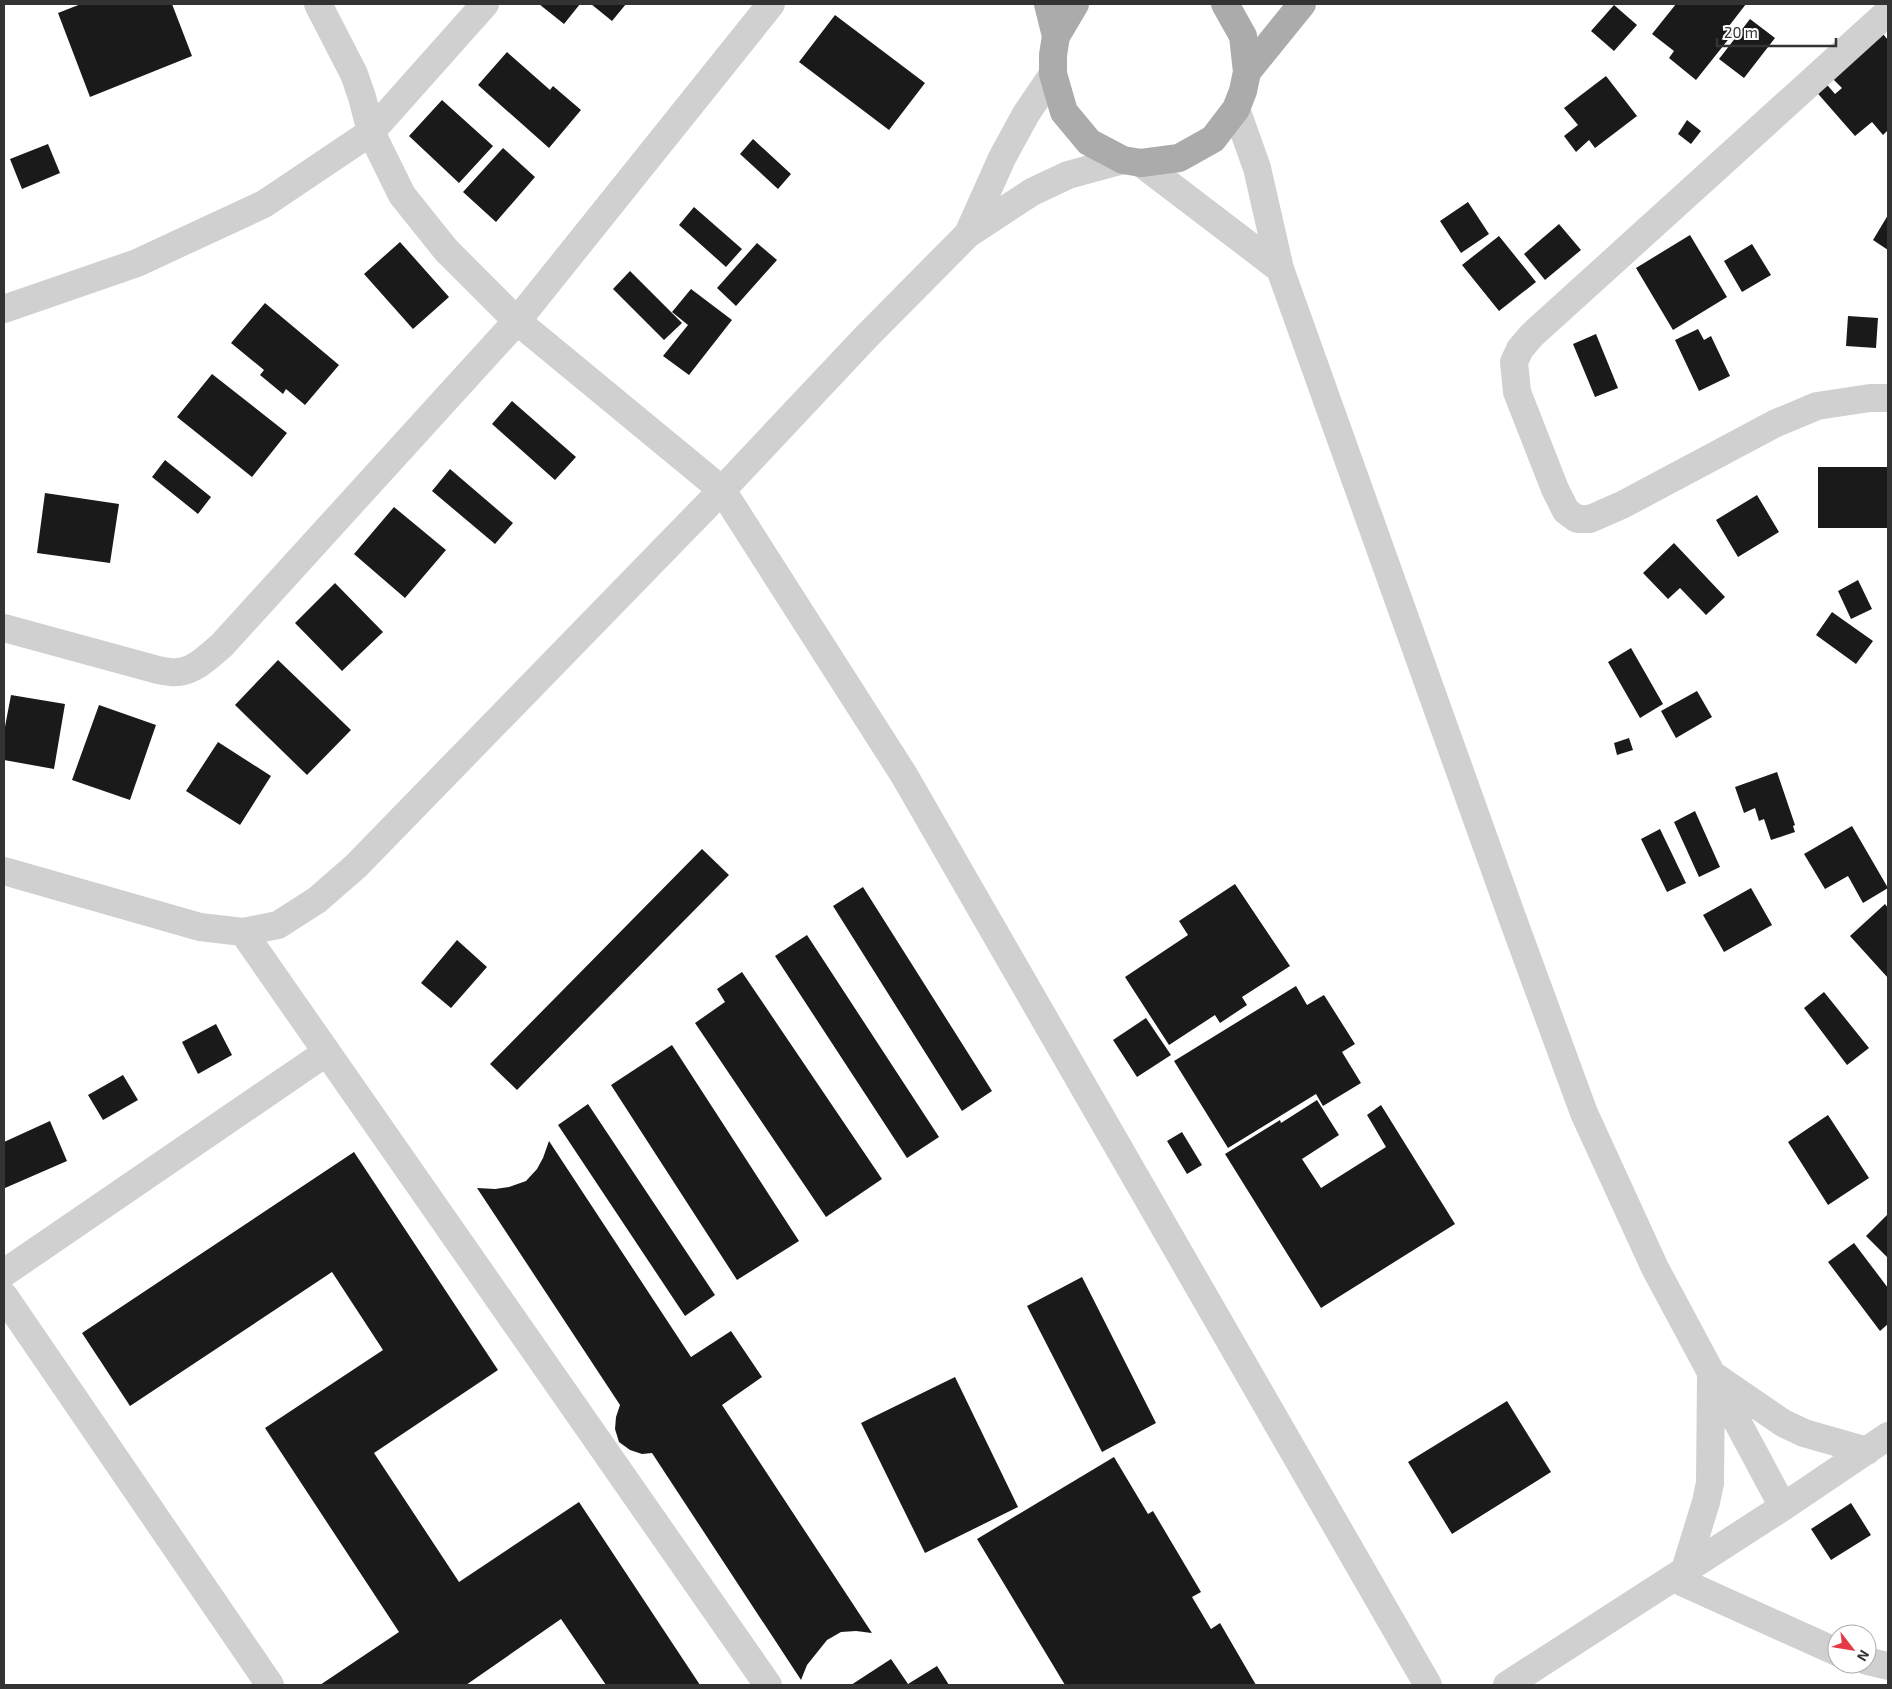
<svg xmlns="http://www.w3.org/2000/svg" width="1892" height="1689" viewBox="0 0 1892 1689" font-family="'Exo 2',sans-serif">
  <style>
    .building { fill: #1a1a1a }
    .lines { fill: none; stroke-linecap: round; stroke-linejoin: round }
    .minor { stroke: #d0d0d0; stroke-width: 28 }
    .major { stroke: #ababab; stroke-width: 28 }
  </style>
  <rect width="100%" height="100%" fill="#fff"/>
  <!-- building -->
  <path class="building" d="M81 4H172L192 56 90 97 58 13Z
    M539 4H580L564 24Z
    M591 4H626L612 21Z
    M1676 4H1746L1729 26 1735 31 1696 80 1669 58 1674 51 1652 34Z
    M1614 5 1637 25 1614 51 1591 31Z
    M835 15 925 83 889 130 799 62Z
    M1750 19 1775 38 1744 78 1719 59Z
    M1883 34 1888 40V130L1883 135 1872 122 1855 136 1813 88 1823 80 1835 94 1842 88 1833 79Z
    M507 52 550 90 553 86 581 110 549 148 478 85Z
    M1606 76 1637 116 1595 148 1589 140 1576 152 1564 136 1578 125 1564 108Z
    M442 100 493 146 459 183 409 136Z
    M1687 120 1701 131 1691 144 1678 134Z
    M753 139 791 174 778 189 740 154Z
    M48 144 60 173 22 189 10 159Z
    M503 148 535 177 496 222 463 192Z
    M1468 202 1489 234 1461 253 1440 221Z
    M694 207 742 249 726 267 679 225Z
    M1888 215V250L1873 240Z
    M1559 224 1581 250 1545 280 1524 254Z
    M1690 235 1727 297 1673 330 1636 268Z
    M1499 236 1536 282 1499 311 1462 265Z
    M400 242 449 297 413 329 364 274Z
    M757 243 777 260 736 306 717 288Z
    M1752 244 1771 275 1742 292 1724 261Z
    M630 271 682 323 664 340 613 289Z
    M691 289 732 320 689 375 663 356 688 325 672 312Z
    M265 303 339 365 305 405 286 389 283 394 260 375 264 370 231 343Z
    M1848 316 1878 318 1876 348 1846 346Z
    M1698 329 1704 340 1711 336 1730 376 1699 391 1675 340Z
    M1596 334 1618 388 1595 397 1573 344Z
    M212 374 287 433 252 477 177 417Z
    M512 401 576 457 555 480 492 424Z
    M165 460 211 497 198 514 152 477Z
    M1818 467H1887V528H1818Z
    M450 469 513 523 495 544 432 491Z
    M45 493 119 504 110 563 37 553Z
    M1757 495 1779 532 1738 557 1716 520Z
    M394 507 446 550 405 598 354 554Z
    M1674 543 1725 597 1706 615 1680 588 1668 599 1643 573Z
    M1858 580 1872 609 1851 619 1838 591Z
    M335 583 383 632 342 671 295 623Z
    M1832 612 1873 641 1856 664 1816 635Z
    M1631 648 1663 704 1640 718 1608 662Z
    M278 660 351 730 307 775 235 705Z
    M1697 691 1712 717 1676 738 1661 711Z
    M11 695 65 704 54 769 4 760V732Z
    M99 705 156 725 130 800 72 780Z
    M1629 738 1633 750 1617 755 1614 743Z
    M218 742 271 776 240 825 186 791Z
    M1777 772 1795 825 1793 826 1795 832 1771 840 1764 819 1759 821 1755 808 1744 813 1735 787Z
    M1695 811 1720 867 1699 877 1674 822Z
    M1852 826 1888 888 1863 903 1848 876 1825 889 1804 854Z
    M1660 829 1686 883 1667 892 1641 839Z
    M702 849 729 875 517 1090 490 1064Z
    M1235 884 1290 966 1242 997 1247 1005 1220 1023 1215 1015 1169 1045 1125 977 1188 935 1179 921Z
    M863 887 992 1091 962 1111 833 906Z
    M1751 888 1772 925 1724 952 1703 915Z
    M1885 904 1888 908V978L1850 936Z
    M807 935 939 1137 907 1158 775 956Z
    M457 940 487 967 451 1008 421 983Z
    M742 972 882 1179 826 1217 695 1023 725 1002 717 989Z
    M1296 986 1307 1005 1324 995 1355 1044 1342 1052 1361 1083 1323 1106 1316 1094 1228 1148 1174 1061Z
    M1824 992 1869 1048 1847 1065 1804 1008Z
    M1146 1018 1171 1055 1137 1077 1113 1040Z
    M216 1024 232 1055 198 1074 182 1042Z
    M672 1045 799 1241 737 1280 611 1085Z
    M123 1075 138 1100 103 1120 88 1095Z
    M1317 1100 1339 1135 1302 1159 1321 1188 1386 1147 1367 1115 1381 1105 1455 1224 1321 1308 1225 1154 1280 1120 1281 1123Z
    M588 1104 715 1295 685 1316 558 1125Z
    M1828 1115 1869 1178 1828 1205 1788 1142Z
    M50 1121 67 1161 5 1188 4 1142Z
    M1182 1132 1202 1165 1187 1174 1167 1141Z
    M549 1141 691 1357 731 1331 762 1377 722 1405 872 1633 856 1631 841 1632 827 1640 807 1665 801 1680 652 1453 642 1454 630 1450 619 1442 615 1429 616 1417 620 1405 477 1188 495 1189 509 1187 526 1181 537 1169 543 1158Z
    M354 1152 498 1370 374 1453 459 1582 579 1502 700 1685H606L561 1619 466 1685H320L399 1632 265 1428 383 1350 332 1272 130 1406 82 1333Z
    M1888 1214V1258L1866 1236Z
    M1854 1243 1888 1288V1324L1880 1331 1828 1262Z
    M1082 1277 1156 1423 1102 1452 1027 1306Z
    M955 1377 1018 1507 925 1553 861 1423Z
    M1507 1401 1551 1472 1452 1534 1408 1462Z
    M1114 1457 1148 1514 1153 1511 1201 1592 1192 1597 1211 1629 1220 1623 1256 1685H1065L977 1539Z
    M1851 1503 1871 1535 1831 1560 1811 1529Z
    M891 1659 908 1684 937 1666 949 1685H851Z"/>
  <g class="lines">
    <!-- minor -->
    <path class="minor" d="M318 4 354 74 362 97 371 132 402 195 446 250 517 321 722 490 904 775 1428 1685
      M1888 12 1532 335 1520 349 1514 362 1517 392 1555 489 1566 511 1577 519H1590L1622 505 1774 424 1817 406 1870 398H1888
      M1236 109 1257 168 1280 269 1512 917 1584 1113 1655 1268 1783 1507
      M1141 163 1280 269
      M968 234 1002 158 1026 114 1053 74
      M4 309 137 263 264 204 371 132 485 4
      M4 628 158 670C164 671 172 673 178 672 196 670 209 656 222 645L517 321 771 4
      M4 871 200 927 243 932 278 925 317 900 356 866 722 490 866 337 968 234 1032 192 1068 175 1123 160
      M243 932 768 1685
      M4 1273 327 1052
      M4 1296 270 1685
      M1716 1377 1783 1423 1804 1433 1867 1451
      M1685 1570 1706 1502 1710 1483 1711 1377
      M1673 1578 1837 1652
      M1867 1661 1888 1666
      M1507 1685 1783 1507 1888 1436"/>
    <!-- major -->
    <path class="major" d="M1048 4 1056 36
      M1075 4 1056 36 1053 55V74L1064 112 1089 142 1123 160 1141 163 1179 158 1213 139 1236 109 1243 91 1247 72 1243 36 1225 4
      M1247 72 1302 4"/>
  </g>
  <!-- border -->
  <rect width="1892" height="1689" fill="none" stroke="#333333" stroke-width="10"/>
  <!-- north arrow -->
  <g transform="translate(1852 1649) rotate(121)"><circle r="24" fill="#ffffff" stroke="#adadad"/>
  <path d="M0-4L9 19L0 12L-9 19Z" fill="#e63946"/>
  <text y="-8" font-size="14" font-weight="bold" text-anchor="middle" fill="#333333">N</text>
  </g>
  <!-- scale -->
  <path d="M1717 38v8h119v-8" fill="none" stroke="#333333" stroke-width="2.5"/>
  <text x="1724" y="38" font-size="15" fill="#333333" stroke="#ffffff" stroke-width="4" paint-order="stroke">20 m</text>
</svg>
